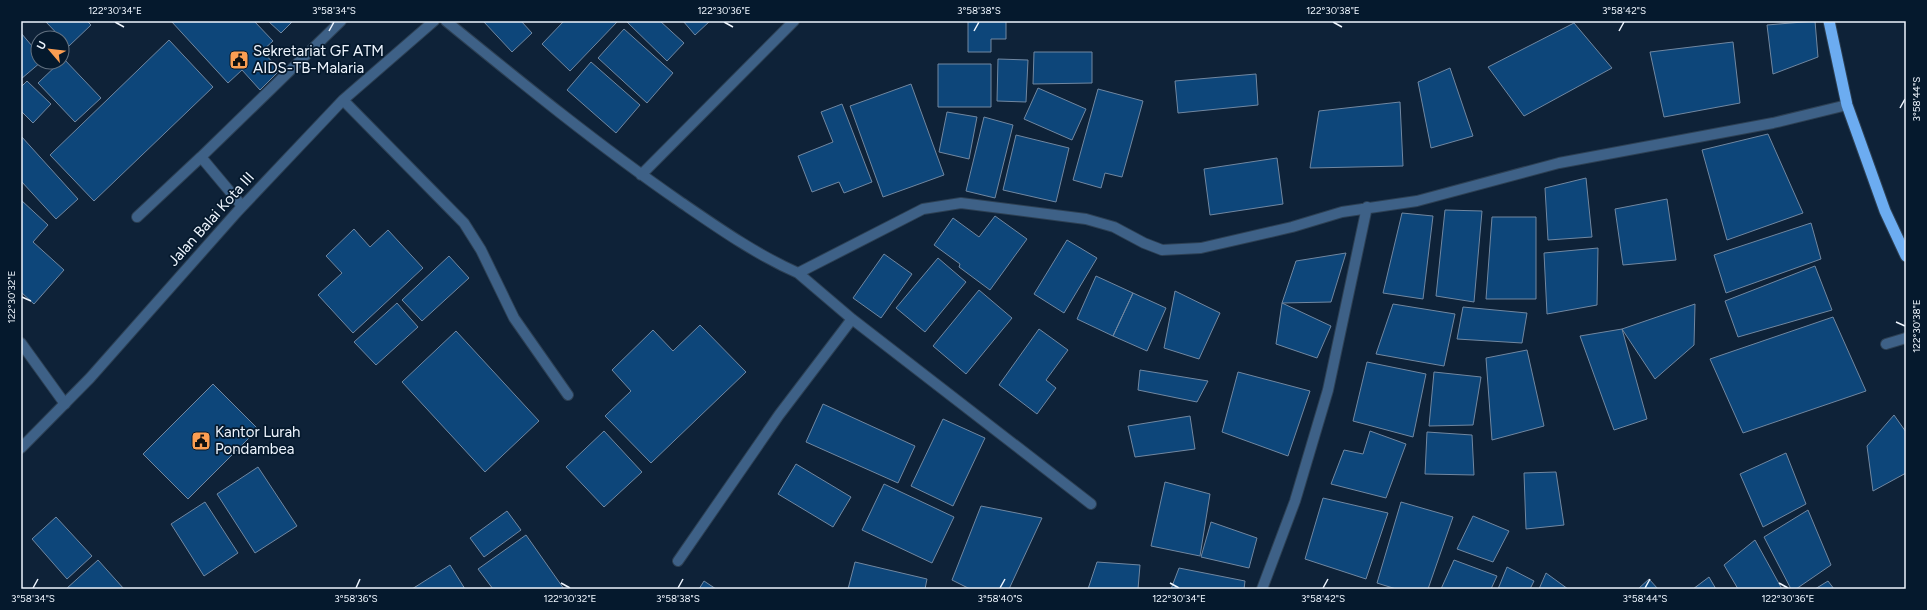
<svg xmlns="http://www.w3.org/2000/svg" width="1927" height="610" viewBox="0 0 1927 610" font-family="Figtree,sans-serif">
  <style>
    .building { fill: #0d467a; stroke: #7087a1 }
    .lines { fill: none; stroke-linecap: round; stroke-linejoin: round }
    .service-casing { stroke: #2d4054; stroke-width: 12 }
    .minor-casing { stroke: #2d4054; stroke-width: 12 }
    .trunk-casing { stroke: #2d4054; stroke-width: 13 }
    .service { stroke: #3e6187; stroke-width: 10 }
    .minor { stroke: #3e6187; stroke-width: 10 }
    .trunk { stroke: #6cacf1; stroke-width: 11 }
    .ticks { fill: none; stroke: #eef5fe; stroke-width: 1.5 }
    .labels { text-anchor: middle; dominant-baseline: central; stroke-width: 3.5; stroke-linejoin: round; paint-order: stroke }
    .poi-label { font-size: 15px; fill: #eef5fe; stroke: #05192d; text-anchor: start }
    .street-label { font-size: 15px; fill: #eef5fe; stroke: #05192d }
    .neatline { fill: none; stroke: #eef5fe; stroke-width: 1.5 }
    .ticks-label { font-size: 10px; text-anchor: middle; fill: #eef5fe }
  </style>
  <rect width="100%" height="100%" fill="#0e2238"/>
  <!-- building -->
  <path class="building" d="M45 21H87L91 25 69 46Z
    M171 21H254L273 41 262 51 280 70 260 90 242 70 228 83Z
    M268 21H293L281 33Z
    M483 21H521L532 33 512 52Z
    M564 21H618L570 71 542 44Z
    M626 21H660L684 43 667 61Z
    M683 21H710L695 35Z
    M968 21H1006V39H991V52H968Z
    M1815 21 1818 57 1773 74 1767 25Z
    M1574 23 1612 68 1524 116 1488 67Z
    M624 29 673 73 647 103 598 58Z
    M21 33 38 53V62H41L21 79Z
    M169 40 213 87 94 201 50 155Z
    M1733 42 1740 103 1664 117 1650 52Z
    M1034 52H1092V83L1033 84Z
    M63 58 101 98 75 122 38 83 60 62H62Z
    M998 59 1028 60 1026 102 997 101Z
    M591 62 640 105 616 133 567 90Z
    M938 64H991V107H938Z
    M1450 68 1473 136 1431 148 1418 82Z
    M1256 74 1258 105 1178 113 1175 81Z
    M27 81 51 104 33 123 21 111V87Z
    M911 84 944 175 883 197 850 106Z
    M1038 88 1086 109 1072 140 1024 119Z
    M1098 89 1143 101 1122 177 1105 173 1101 188 1073 180Z
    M1400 102 1403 166 1310 168 1319 111Z
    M842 104 872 182 844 193 839 182 812 192 798 156 833 142 821 112Z
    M947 112 977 117 969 159 939 152Z
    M984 117 1013 125 995 198 966 191Z
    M1768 134 1803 213 1727 240 1702 150Z
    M1016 135 1069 148 1056 202 1003 190Z
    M21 136 78 199 56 219 21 181Z
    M1277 158 1283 204 1210 215 1204 169Z
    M1586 178 1592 237 1548 240 1545 188Z
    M1667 199 1676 260 1623 265 1615 209Z
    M21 200 48 225 33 242 64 270 34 304 21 292Z
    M1445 210 1482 211 1474 302 1436 296Z
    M1402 213 1433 216 1423 299 1383 293Z
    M995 216 1027 239 990 290 959 267 960 264 934 245 953 218 979 237Z
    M1492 217H1536V299H1486Z
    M1811 223 1821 259 1726 293 1714 255Z
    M354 229 370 247 388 230 423 268 353 333 318 295 342 273 326 256Z
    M1067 240 1097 258 1064 313 1034 294Z
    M1598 248 1597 305 1547 314 1544 253Z
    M1346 253 1331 302 1282 303 1296 261Z
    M884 254 912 274 881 318 853 298Z
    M449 256 469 278 422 321 402 300Z
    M938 258 966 282 925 332 896 308Z
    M1815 266 1832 310 1738 337 1725 301Z
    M1096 276 1133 293 1113 336 1077 319Z
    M979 290 1012 318 966 374 933 346Z
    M1175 291 1220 313 1199 359 1164 348Z
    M1133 293 1166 308 1147 351 1113 336Z
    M397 303 418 327 376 365 354 342Z
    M1282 303 1331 326 1317 358 1276 344Z
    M1393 304 1455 314 1444 366 1376 354Z
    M1695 304 1694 345 1655 379 1622 329Z
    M1463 307 1527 313 1522 343 1457 339Z
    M1833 317 1866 391 1743 433 1710 359Z
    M700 325 746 372 651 463 605 416 631 391 612 370 653 330 673 351Z
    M1039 329 1068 350 1046 380 1056 388 1037 414 999 385Z
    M1622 329 1647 419 1614 430 1580 336Z
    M456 331 539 421 485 472 402 382Z
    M1527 350 1544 426 1492 440 1486 358Z
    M1367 362 1426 374 1413 437 1353 421Z
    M1140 370 1208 381 1197 402 1138 390Z
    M1238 372 1310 391 1288 456 1222 432Z
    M1434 372 1481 377 1473 425 1429 426Z
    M213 384 258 429 188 499 143 454Z
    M823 404 915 446 898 483 806 442Z
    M1894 415 1906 432V473L1873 491 1867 446Z
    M1190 416 1195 449 1135 457 1128 426Z
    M943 419 985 438 953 506 911 486Z
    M604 431 642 472 604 507 566 467Z
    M1370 431 1406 444 1386 498 1331 484 1344 450 1363 454Z
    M1427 432 1472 435 1474 475 1425 474Z
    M1786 453 1806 504 1763 527 1740 474Z
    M796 464 851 497 833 527 778 494Z
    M258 467 297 526 255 553 217 494Z
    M1556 472 1564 525 1526 529 1524 473Z
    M1165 482 1210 494 1200 556 1151 546Z
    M884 484 954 517 932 563 862 530Z
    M1323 498 1388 513 1366 579 1305 559Z
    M205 502 238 553 204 576 171 524Z
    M1401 502 1453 517 1428 589H1396L1377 583Z
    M981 506 1042 518 1009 589H970L952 580Z
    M1808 510 1831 565 1796 589H1791L1764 537Z
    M507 511 521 530 484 557 470 538Z
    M1473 516 1509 531 1493 562 1457 549Z
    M56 517 92 556 67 579 32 539Z
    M1211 522 1257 538 1249 568 1201 557Z
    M526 535 564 589H493L478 569Z
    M1755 540 1782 589H1738L1724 565Z
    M98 560 124 589H66Z
    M1454 560 1497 576 1491 589H1441Z
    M855 562 927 579 925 589H848Z
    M1097 562 1140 565 1138 589H1088Z
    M450 565 465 589H412Z
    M1507 567 1534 581 1530 589H1498Z
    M1179 568 1245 581 1244 589H1171Z
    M1546 573 1568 589H1539Z
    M1709 577 1716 589H1693Z
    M1649 579 1658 589H1638Z
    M704 581 716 589H699Z
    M1828 581 1834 589H1815Z"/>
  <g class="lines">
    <defs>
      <path id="service" d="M201 157 341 21
        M137 217 201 157 242 206
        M21 343 65 404"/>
      <path id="minor" d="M446 21C522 83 598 145 679 201 717 227 755 254 798 273L923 209 961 203 1086 219 1114 227 1144 243 1162 250 1201 248 1292 227 1342 212 1417 201 1559 163 1773 123 1847 105
        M343 100 464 223 481 250 514 318 568 395
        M641 175 794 21
        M798 273 852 319 1091 504
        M1886 344 1906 338
        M21 448 90 378 237 212 343 100 434 21
        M678 561 779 415 852 319
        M1262 589 1295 501 1328 390 1367 207"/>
      <path id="trunk" d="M1829 21 1847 105 1885 211 1906 256"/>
    </defs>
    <!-- service casing -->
    <use href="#service" class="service-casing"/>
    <!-- minor casing -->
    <use href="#minor" class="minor-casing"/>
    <!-- trunk casing -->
    <use href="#trunk" class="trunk-casing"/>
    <!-- service -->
    <use href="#service" class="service"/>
    <!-- minor -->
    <use href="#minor" class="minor"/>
    <!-- trunk -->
    <use href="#trunk" class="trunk"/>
  </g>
  <!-- ticks -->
  <path class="ticks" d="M115 22 124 27M724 22 733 27M1333 22 1342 27M329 31 334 22M974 31 979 22M1619 31 1624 22M1900 108 1905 99M22 297 31 301M1896 322 1905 326M561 583 570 588M1170 583 1179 588M1779 583 1788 588M33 588 38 579M356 588 360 579M678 588 683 579M1000 588 1005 579M1323 588 1328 579M1645 588 1650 579"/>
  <!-- icons -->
  <defs>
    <symbol id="civic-square" viewBox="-11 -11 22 22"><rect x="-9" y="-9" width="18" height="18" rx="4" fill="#fc9e52" stroke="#05192d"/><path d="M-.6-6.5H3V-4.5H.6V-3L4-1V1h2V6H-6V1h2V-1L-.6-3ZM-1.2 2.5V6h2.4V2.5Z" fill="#111"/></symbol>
  </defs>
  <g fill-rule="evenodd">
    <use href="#civic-square" x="228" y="49" width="22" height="22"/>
    <use href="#civic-square" x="190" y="430" width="22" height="22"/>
  </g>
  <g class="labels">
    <!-- poi labels -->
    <g class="poi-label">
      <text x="253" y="51">Sekretariat GF ATM<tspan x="253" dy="17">AIDS-TB-Malaria</tspan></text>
      <text x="215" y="432">Kantor Lurah<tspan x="215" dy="17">Pondambea</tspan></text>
    </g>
    <!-- street labels -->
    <g class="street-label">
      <text transform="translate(211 219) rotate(-48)">Jalan Balai Kota III</text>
    </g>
  </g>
  <!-- border -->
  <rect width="1927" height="610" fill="none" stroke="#05192d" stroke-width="44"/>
  <!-- north arrow -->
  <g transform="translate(50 50) rotate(298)"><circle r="19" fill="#05192d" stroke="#627181"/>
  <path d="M0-3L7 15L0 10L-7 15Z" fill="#fc9e52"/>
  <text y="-6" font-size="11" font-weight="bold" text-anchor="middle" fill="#eef5fe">U</text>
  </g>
  <rect x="22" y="22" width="1883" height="566" class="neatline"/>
  <g class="ticks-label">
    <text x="115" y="14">122°30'34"E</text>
    <text x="334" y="14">3°58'34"S</text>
    <text x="724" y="14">122°30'36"E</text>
    <text x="979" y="14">3°58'38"S</text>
    <text x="1333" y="14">122°30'38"E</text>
    <text x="1624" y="14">3°58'42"S</text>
    <text transform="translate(1916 99) rotate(-90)" y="4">3°58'44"S</text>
    <text transform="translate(11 297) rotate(-90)" y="4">122°30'32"E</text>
    <text transform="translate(1916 326) rotate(-90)" y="4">122°30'38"E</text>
    <text x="33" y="602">3°58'34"S</text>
    <text x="356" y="602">3°58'36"S</text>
    <text x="570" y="602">122°30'32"E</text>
    <text x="678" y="602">3°58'38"S</text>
    <text x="1000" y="602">3°58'40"S</text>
    <text x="1179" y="602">122°30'34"E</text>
    <text x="1323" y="602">3°58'42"S</text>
    <text x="1645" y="602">3°58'44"S</text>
    <text x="1788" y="602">122°30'36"E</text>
  </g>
</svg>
